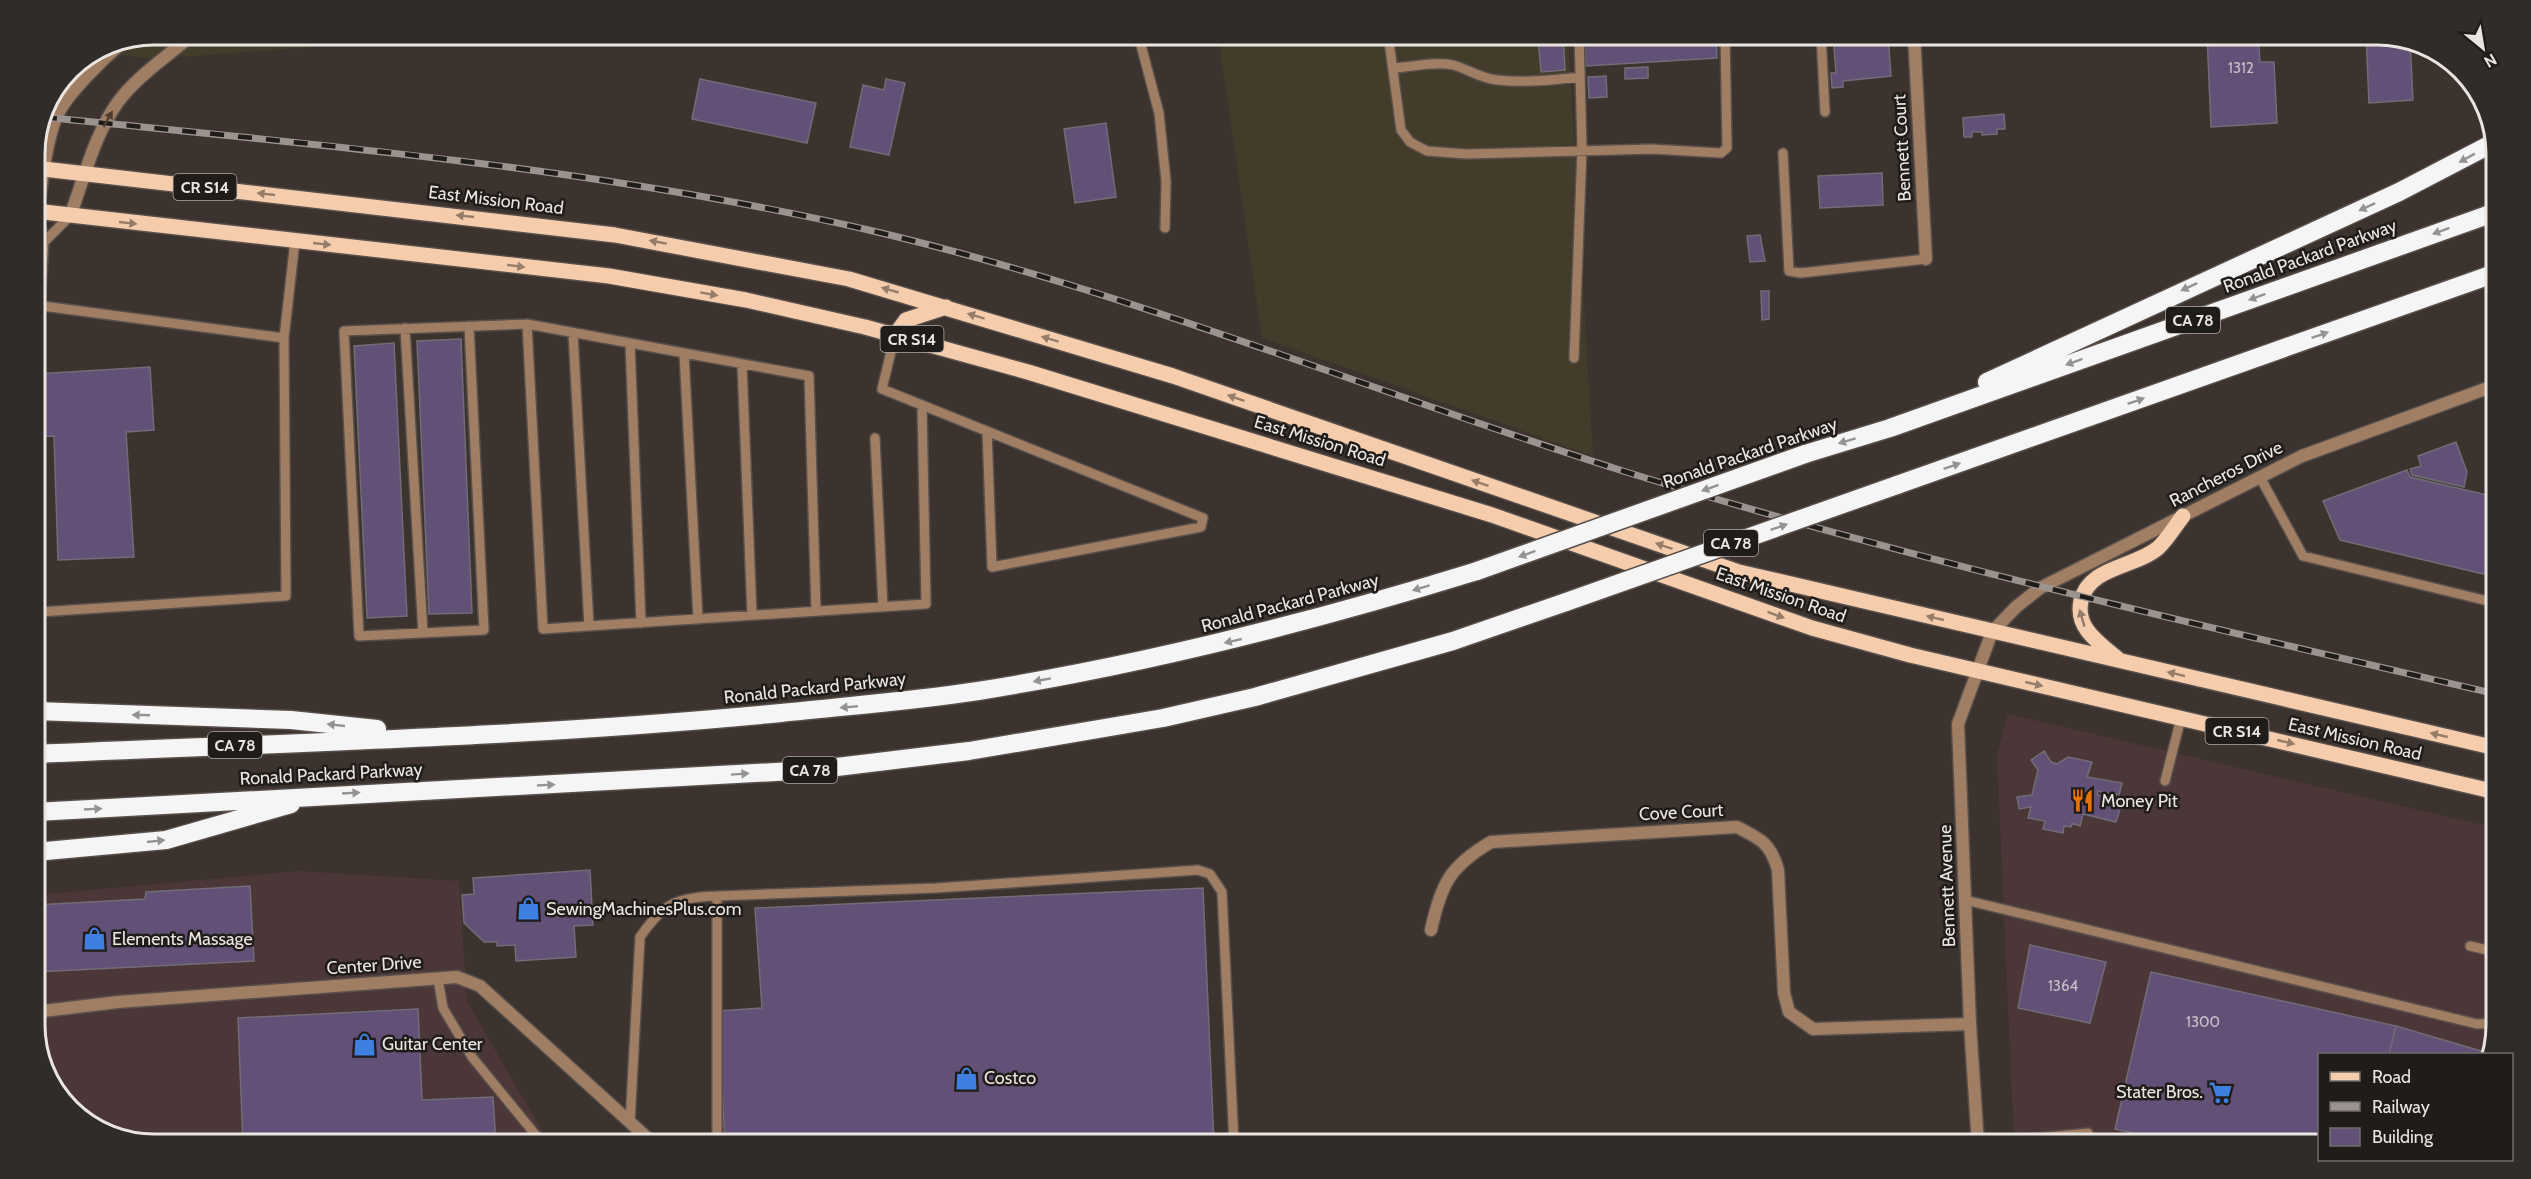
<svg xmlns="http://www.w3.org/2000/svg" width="2531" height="1179" viewBox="0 0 2531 1179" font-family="Cabin,sans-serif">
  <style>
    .commercial { fill: #4c3738 }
    .industrial { fill: #443c2b }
    .building { fill: #635077; stroke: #716c76; stroke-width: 1.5 }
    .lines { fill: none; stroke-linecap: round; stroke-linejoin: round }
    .service-casing { stroke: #584f4b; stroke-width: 12 }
    .minor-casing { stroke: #584f4b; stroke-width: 15 }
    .tertiary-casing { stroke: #584f4b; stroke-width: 15 }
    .primary-casing { stroke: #584f4b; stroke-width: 18 }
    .motorway-casing { stroke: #584f4b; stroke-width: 21 }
    .service { stroke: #a07e64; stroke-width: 9 }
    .minor { stroke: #a07e64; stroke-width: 12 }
    .tertiary { stroke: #a07e64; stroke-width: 12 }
    .primary { stroke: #f6cdac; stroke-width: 15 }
    .motorway { stroke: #f5f5f5; stroke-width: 18 }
    .rail-casing { stroke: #9a938f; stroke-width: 7 }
    .rail { stroke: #201c19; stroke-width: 4.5; stroke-dasharray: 14; stroke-linecap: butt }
    .motorway-bridge-casing { stroke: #584f4b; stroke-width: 21; stroke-linecap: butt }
    .motorway-bridge { stroke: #f5f5f5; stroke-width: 18 }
    .oneway { fill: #4d3e33 }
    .oneway2 { fill: #959392 }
    .oneway3 { fill: #967d6a }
    .labels { text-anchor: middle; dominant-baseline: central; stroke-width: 5; stroke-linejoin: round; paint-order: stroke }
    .number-label { font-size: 15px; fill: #c9c0c7 }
    .shield { fill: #201c19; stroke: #aea9a6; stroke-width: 1.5 }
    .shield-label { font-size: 16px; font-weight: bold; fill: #ebe5e2 }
    .street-label { font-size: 18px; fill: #ebe5e2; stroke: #201c19 }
    .poi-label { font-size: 18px; fill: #ebe5e2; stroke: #201c19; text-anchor: start }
    .rim { fill: none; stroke: #ebe5e2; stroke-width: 3 }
  </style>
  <rect width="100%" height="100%" fill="#3c332e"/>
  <!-- commercial -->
  <path class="commercial" d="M2008 714 2496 828V1025L2491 1054H2320L2319 1144H2014L1997 755Z
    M299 871 459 881 467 1002 550 1144H154L108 1135 55 1092 35 1033V895Z"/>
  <!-- industrial -->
  <path class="industrial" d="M154 34 466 35 156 59 96 52 109 43Z
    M1218 35H1568L1593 456 1262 338Z"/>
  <!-- building -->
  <path class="building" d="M1584 34H1716L1717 58 1586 66Z
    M1833 34H1888L1891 76 1843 81V87L1832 88 1831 73H1836Z
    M2207 34H2258L2260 62H2274L2277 123 2211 127Z
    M2366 34 2410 41 2413 100 2369 103Z
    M1563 35 1565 70 1541 72 1538 36Z
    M1648 67V78L1625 79V68Z
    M1606 76 1607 97 1589 98 1588 77Z
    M700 79 816 103 807 143 692 119Z
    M886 79 905 83 889 155 850 147 863 85 884 90Z
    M2004 114 2005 129H1997V134L1982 135V132H1972V137H1964L1963 118Z
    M1106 123 1116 197 1075 203 1064 129Z
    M1882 173 1883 205 1820 208 1818 176Z
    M1760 235 1765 261 1750 262 1747 236Z
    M1761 291H1769V319L1762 320Z
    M461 339 472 613 429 614 417 341Z
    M394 343 407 616 367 618 354 346Z
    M150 367 154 430 126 432 134 557 58 560 54 436 35 437V374Z
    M2456 442 2467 472 2464 487 2412 475 2410 469 2421 466 2418 456Z
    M2407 470 2410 477 2496 497V577L2340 540 2323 501Z
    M2044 751 2051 762 2057 764 2068 757 2092 762 2087 777 2122 783 2119 795 2098 791 2097 795 2123 800 2116 822 2083 814 2080 826 2072 823 2071 827 2064 826 2063 833 2043 829 2045 821 2028 818 2031 807 2019 809 2017 797 2032 795 2038 770 2031 760Z
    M590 870 593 925 574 926 576 957 516 961 515 945 497 946V942H484L464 923 462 895 474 894 473 878Z
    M250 886 254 961 35 972V905L145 899 146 892Z
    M1203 888 1214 1144H725L718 1011 762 1008 755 908Z
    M2030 945 2106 962 2090 1023 2018 1008Z
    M2151 972 2396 1026 2389 1054H2320V1144H2182L2115 1129Z
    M418 1009 422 1100 493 1097 496 1144H243L238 1018Z
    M2396 1026 2491 1054H2389Z"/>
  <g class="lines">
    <defs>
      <path id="service" d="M1138 34 1159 113 1166 181 1165 228
        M1388 34 1401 130 1410 142 1427 151 1466 154 1652 149 1721 153 1727 148 1725 34
        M1821 34 1825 112
        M1393 68C1412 67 1435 61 1453 65 1468 69 1479 78 1497 80 1525 83 1552 80 1580 77
        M1783 153 1789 271 1801 273 1926 259
        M38 211 44 242 40 305
        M44 242 70 216
        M35 305 284 338 286 596 39 612 35 606
        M527 324 543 629 926 604 922 405
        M469 326 484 630 359 636 344 331 527 324 809 376 816 611
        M405 328 423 633
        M573 333 589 626
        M895 335 882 389 1203 518 1201 527 992 567 987 431
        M284 338 295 241
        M630 343 641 623
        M684 353 698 619
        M1574 358 1582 149 1579 34
        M742 364 752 615
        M875 438 883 607
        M2260 477 2303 556 2496 603
        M2165 781 2181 718
        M2491 853 2496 833
        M717 896 936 888 1198 870 1210 874 1222 892 1234 1144
        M1965 900 2477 1024 2496 1023
        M2470 946 2496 952
        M438 979 443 1008 472 1057 543 1144
        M630 1123 640 937C663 904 676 897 717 896V1144
        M1978 1144 2088 1133"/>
      <path id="minor" d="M1914 34 1926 259
        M1431 930C1441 884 1450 866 1491 842L1737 827C1761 839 1771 844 1778 870L1784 993 1789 1012 1813 1029 1970 1024
        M35 1012 118 1002 457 977 480 986 654 1144"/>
      <path id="tertiary" d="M38 211C42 181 45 149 55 120 64 96 105 57 125 40
        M70 216C84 179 94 135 118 102 137 76 168 56 193 34
        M1978 1144 1970 1024 1958 724 1992 632 2016 607 2040 588 2302 456 2496 385"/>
      <path id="primary" d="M35 168 615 235 849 279 1173 376 1739 572 2496 748
        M35 211 609 276 746 300 865 327 1028 372 1492 515 1812 628 1910 655 2496 792
        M895 335 906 320 946 307
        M2118 659C2099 643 2075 628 2081 601 2089 566 2134 568 2158 548 2167 540 2175 526 2183 516"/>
      <path id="motorway" d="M1987 382 2399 192 2495 142
        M1805 454 1890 428 2496 212
        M1897 485 2496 273
        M35 711 291 720 377 729
        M35 754C284 743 534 737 781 713 847 706 913 701 978 691 1148 664 1312 622 1477 571
        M35 812 812 770 969 751 1163 718 1255 697 1453 641 1566 602
        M35 852 166 840 291 804"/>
    </defs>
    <!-- service casing -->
    <use href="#service" class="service-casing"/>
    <!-- minor casing -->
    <use href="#minor" class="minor-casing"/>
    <!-- tertiary casing -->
    <use href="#tertiary" class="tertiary-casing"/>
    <!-- primary casing -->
    <use href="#primary" class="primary-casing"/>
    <!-- motorway casing -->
    <use href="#motorway" class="motorway-casing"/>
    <!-- service -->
    <use href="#service" class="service"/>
    <!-- minor -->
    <use href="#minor" class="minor"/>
    <!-- tertiary -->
    <use href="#tertiary" class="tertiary"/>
    <!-- primary -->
    <use href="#primary" class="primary"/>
    <!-- motorway -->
    <use href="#motorway" class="motorway"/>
    <defs>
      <path id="rail" d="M43 117C320 145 601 168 873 231 1128 291 1373 392 1623 471 1910 560 2203 626 2496 694"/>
    </defs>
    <!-- rail casing -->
    <use href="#rail" class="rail-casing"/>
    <!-- rail -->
    <use href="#rail" class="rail"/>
    <defs>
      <path id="motorway-bridge" d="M1477 571 1805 454
        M1566 602 1897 485"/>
    </defs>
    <!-- motorway-bridge casing -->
    <use href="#motorway-bridge" class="motorway-bridge-casing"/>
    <!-- motorway-bridge -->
    <use href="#motorway-bridge" class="motorway-bridge"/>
  </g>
  <!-- one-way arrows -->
  <defs><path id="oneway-solid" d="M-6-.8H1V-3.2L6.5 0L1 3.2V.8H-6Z" transform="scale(1.5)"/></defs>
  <use class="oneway" href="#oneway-solid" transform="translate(108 119) rotate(-61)"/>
  <g class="oneway2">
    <use href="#oneway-solid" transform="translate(2467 158) rotate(151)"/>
    <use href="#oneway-solid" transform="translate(2367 207) rotate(155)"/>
    <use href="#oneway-solid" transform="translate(2441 231) rotate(160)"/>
    <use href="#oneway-solid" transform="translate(2189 287) rotate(155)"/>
    <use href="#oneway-solid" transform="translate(2257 297) rotate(160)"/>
    <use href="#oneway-solid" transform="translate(2320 335) rotate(-19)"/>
    <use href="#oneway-solid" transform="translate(2074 362) rotate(160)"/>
    <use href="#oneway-solid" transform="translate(2136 401) rotate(-19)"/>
    <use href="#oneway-solid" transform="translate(1847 441) rotate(163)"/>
    <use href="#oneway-solid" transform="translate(1952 466) rotate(-19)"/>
    <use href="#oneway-solid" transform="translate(1710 488) rotate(160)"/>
    <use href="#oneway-solid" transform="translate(1779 527) rotate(-19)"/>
    <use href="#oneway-solid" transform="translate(1527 554) rotate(160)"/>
    <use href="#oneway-solid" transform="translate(1421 588) rotate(163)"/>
    <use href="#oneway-solid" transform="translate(1233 641) rotate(167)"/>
    <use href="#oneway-solid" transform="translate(1042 680) rotate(170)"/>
    <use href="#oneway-solid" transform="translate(849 707) rotate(175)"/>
    <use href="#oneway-solid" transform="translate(141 715) rotate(-178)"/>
    <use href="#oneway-solid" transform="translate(336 725) rotate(-174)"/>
    <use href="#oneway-solid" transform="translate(740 774) rotate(-4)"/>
    <use href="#oneway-solid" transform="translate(546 785) rotate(-3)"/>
    <use href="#oneway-solid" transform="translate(351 793) rotate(-3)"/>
    <use href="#oneway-solid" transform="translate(93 809) rotate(-3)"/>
    <use href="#oneway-solid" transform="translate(156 841) rotate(-6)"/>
  </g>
  <g class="oneway3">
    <use href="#oneway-solid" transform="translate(266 194) rotate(-174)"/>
    <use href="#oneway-solid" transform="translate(465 216) rotate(-174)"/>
    <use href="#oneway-solid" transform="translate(128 223) rotate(6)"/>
    <use href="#oneway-solid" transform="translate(658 242) rotate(-170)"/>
    <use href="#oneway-solid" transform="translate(322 244) rotate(6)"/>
    <use href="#oneway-solid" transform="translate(516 266) rotate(7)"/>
    <use href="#oneway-solid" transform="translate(890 290) rotate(-164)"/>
    <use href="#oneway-solid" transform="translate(709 294) rotate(10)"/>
    <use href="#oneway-solid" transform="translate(976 316) rotate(-163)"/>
    <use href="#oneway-solid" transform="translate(1050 339) rotate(-163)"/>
    <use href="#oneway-solid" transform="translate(1236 398) rotate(-161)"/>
    <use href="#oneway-solid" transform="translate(1480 483) rotate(-161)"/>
    <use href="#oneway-solid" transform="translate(1664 546) rotate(-161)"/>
    <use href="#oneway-solid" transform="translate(1776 615) rotate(20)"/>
    <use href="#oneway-solid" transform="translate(1935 618) rotate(-167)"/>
    <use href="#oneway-solid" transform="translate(2082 618) rotate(-106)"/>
    <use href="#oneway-solid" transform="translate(2176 674) rotate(-167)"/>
    <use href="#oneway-solid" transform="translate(2034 684) rotate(13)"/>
    <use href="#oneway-solid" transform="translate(2439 735) rotate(-167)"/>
    <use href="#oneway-solid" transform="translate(2286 742) rotate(13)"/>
  </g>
  <!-- icons -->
  <defs>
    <symbol id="restaurant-bare" viewBox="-9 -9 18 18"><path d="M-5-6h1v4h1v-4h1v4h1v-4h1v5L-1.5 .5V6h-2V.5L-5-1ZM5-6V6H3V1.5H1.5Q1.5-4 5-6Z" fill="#e8710a" stroke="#201c19" stroke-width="2.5" paint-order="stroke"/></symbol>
    <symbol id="shop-bare" viewBox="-9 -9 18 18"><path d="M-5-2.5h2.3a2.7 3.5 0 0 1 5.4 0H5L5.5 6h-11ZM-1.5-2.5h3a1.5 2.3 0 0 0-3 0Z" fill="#3f7fe0" stroke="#201c19" stroke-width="2.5" paint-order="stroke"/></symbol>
    <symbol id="supermarket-bare" viewBox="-9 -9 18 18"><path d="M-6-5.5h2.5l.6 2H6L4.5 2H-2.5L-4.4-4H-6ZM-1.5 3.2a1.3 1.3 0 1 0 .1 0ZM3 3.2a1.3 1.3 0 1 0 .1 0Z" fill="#3f7fe0" stroke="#201c19" stroke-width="2.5" paint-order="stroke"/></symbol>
  </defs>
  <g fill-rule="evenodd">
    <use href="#restaurant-bare" x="2066" y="784" width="33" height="33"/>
    <use href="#shop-bare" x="512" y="892" width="33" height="33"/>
    <use href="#shop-bare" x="78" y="922" width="33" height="33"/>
    <use href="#shop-bare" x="348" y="1028" width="33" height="33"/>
    <use href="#shop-bare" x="950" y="1062" width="33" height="33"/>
    <use href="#supermarket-bare" x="2204" y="1076" width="33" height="33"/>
  </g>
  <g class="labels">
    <!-- number labels -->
    <g class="number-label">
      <text x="2241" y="68">1312</text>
      <text x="2063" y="986">1364</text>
      <text x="2203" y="1022">1300</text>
    </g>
    <!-- shield labels -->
    <g class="shield">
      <rect x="173.5" y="174" width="63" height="26" rx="4.5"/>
      <rect x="2166" y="307" width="54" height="26" rx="4.5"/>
      <rect x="880.5" y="326" width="63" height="26" rx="4.5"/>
      <rect x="1704" y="530" width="54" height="26" rx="4.5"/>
      <rect x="2205.5" y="718" width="63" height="26" rx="4.5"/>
      <rect x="208" y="732" width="54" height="26" rx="4.5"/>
      <rect x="783" y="757" width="54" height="26" rx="4.5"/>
    </g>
    <g class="shield-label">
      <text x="205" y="187">CR S14</text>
      <text x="2193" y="320">CA 78</text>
      <text x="912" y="339">CR S14</text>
      <text x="1731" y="543">CA 78</text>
      <text x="2237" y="731">CR S14</text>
      <text x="235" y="745">CA 78</text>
      <text x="810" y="770">CA 78</text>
    </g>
    <!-- street labels -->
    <g class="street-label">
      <text transform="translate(1902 148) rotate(-93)">Bennett Court</text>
      <text transform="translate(496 200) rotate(7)">East Mission Road</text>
      <text transform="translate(2310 256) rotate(-20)">Ronald Packard Parkway</text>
      <text transform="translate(1320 441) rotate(17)">East Mission Road</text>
      <text transform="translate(1750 453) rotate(-19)">Ronald Packard Parkway</text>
      <text transform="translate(2226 474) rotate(-27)">Rancheros Drive</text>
      <text transform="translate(1781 595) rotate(19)">East Mission Road</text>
      <text transform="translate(1290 603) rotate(-15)">Ronald Packard Parkway</text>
      <text transform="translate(815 688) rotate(-6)">Ronald Packard Parkway</text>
      <text transform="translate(2355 739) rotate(13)">East Mission Road</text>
      <text transform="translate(331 774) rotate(-3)">Ronald Packard Parkway</text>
      <text transform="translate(1681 812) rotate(-3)">Cove Court</text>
      <text transform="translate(1947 886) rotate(-92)">Bennett Avenue</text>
      <text transform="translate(374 965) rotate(-4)">Center Drive</text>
    </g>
    <!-- poi labels -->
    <g class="poi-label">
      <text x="2101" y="801">Money Pit</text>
      <text x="546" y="909">SewingMachinesPlus.com</text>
      <text x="112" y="939">Elements Massage</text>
      <text x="382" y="1044">Guitar Center</text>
      <text x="984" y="1078">Costco</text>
      <text x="2203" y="1092" text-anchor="end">Stater Bros.</text>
    </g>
  </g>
  <!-- crop -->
  <path d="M0 0H2531V1179H0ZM154 45H2377A109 109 0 0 1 2486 154V1025A109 109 0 0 1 2377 1134H154A109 109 0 0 1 45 1025V154A109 109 0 0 1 154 45Z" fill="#302c29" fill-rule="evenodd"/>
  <path class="rim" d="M154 45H2377A109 109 0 0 1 2486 154V1025A109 109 0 0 1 2377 1134H154A109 109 0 0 1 45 1025V154A109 109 0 0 1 154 45Z"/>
  <!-- legend -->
  <rect x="2318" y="1053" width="195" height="108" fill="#201c19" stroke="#716c69" stroke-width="1.5"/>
  <rect x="2330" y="1072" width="30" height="9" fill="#f6cdac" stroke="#716c69" stroke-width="1.5"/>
  <text x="2372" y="1083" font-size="18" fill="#ebe5e2">Road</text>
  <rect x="2330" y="1102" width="30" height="9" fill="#9a938f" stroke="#716c69" stroke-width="1.5"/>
  <text x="2372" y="1113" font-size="18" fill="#ebe5e2">Railway</text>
  <rect x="2330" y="1128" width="30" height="18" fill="#635077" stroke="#716c69" stroke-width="1.5"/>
  <text x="2372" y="1143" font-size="18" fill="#ebe5e2">Building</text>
  <!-- north arrow -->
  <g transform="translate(2483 48) rotate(150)" stroke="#201c19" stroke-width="4.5" paint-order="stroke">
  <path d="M0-4.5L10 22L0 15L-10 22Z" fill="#ebe5e2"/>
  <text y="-9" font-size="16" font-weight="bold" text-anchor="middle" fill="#ebe5e2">N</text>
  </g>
</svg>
